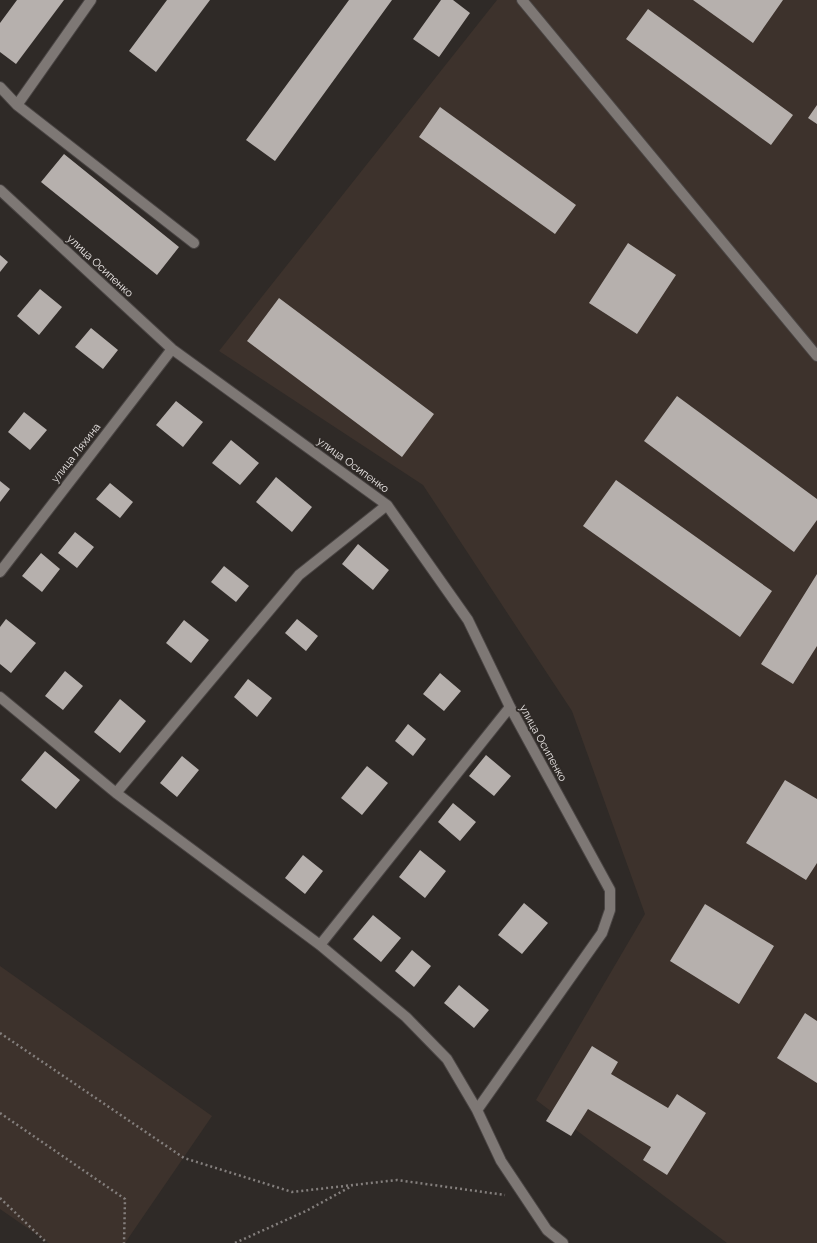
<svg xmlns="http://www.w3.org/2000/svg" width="817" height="1243" viewBox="0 0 817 1243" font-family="Raleway,sans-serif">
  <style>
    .built { fill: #3d322c }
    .building { fill: #b6b0ad }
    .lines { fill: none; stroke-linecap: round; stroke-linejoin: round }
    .minor-casing { stroke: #4a4544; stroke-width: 12 }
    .path { stroke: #847f7d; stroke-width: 2.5; stroke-dasharray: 2 3; stroke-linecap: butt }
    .minor { stroke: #7e7875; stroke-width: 10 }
    .labels { text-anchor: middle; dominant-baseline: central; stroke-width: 4; stroke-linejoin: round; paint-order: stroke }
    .street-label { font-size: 11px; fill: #ece8e7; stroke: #2f2a27 }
  </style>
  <rect width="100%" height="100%" fill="#2f2a27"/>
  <!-- built -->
  <path class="built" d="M497 0H817V1243H727L536 1100 645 914 572 711 423 485 219 351Z
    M0 966 212 1116 125 1243H49L0 1209Z"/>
  <!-- building -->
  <path class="building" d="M17 0H64L16 64 0 52V23Z
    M167 0H210L156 72 129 51Z
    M349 0H392L275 161 246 140Z
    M441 0H453L470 13 439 57 413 39Z
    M693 0H783L753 43Z
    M648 9 793 115 771 145 626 39Z
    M817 105V124L808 118Z
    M440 107 576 205 555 234 419 137Z
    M64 154 179 247 157 275 41 182Z
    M628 243 676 275 637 334 589 303Z
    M0 255 8 262 0 272Z
    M40 289 62 307 39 335 17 316Z
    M279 298 434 414 402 457 247 341Z
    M91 328 118 350 103 369 75 347Z
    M677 396 817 499V520L794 552 644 441Z
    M176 401 203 422 183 447 156 425Z
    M24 412 47 430 30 450 8 432Z
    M231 440 259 463 240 485 212 463Z
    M276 477 312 507 292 532 256 502Z
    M616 480 772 591 740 637 583 526Z
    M0 481 10 489 0 502Z
    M110 483 133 502 120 518 96 499Z
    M75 532 94 547 77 568 58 553Z
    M358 544 389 570 373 590 342 564Z
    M41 553 60 569 42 592 22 576Z
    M224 566 249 586 236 602 211 582Z
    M817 574V646L793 684 761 664Z
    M6 619 36 643 11 673 0 664V627Z
    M297 619 318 636 306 651 285 633Z
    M184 620 209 640 191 663 166 643Z
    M65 671 83 686 63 710 45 696Z
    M440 673 461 691 444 711 423 694Z
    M248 679 272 698 257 717 234 697Z
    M120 699 146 721 120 753 94 732Z
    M408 724 426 739 413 756 395 741Z
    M45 751 80 780 56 809 21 780Z
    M486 755 511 776 494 796 469 776Z
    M182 756 199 770 177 797 160 783Z
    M367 766 388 783 362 815 341 798Z
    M785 780 817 799V863L806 880 746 843Z
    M453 803 476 822 460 841 438 822Z
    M420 850 446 871 425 898 399 877Z
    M303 855 323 871 305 894 285 878Z
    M524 903 548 923 522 954 498 935Z
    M705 904 774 946 739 1004 670 961Z
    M373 915 401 938 381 962 353 939Z
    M412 950 431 966 414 987 395 971Z
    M459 985 489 1010 474 1028 444 1003Z
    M805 1013 817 1021V1083L777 1058Z
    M592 1046 618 1062 611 1074 668 1108 677 1094 706 1113 667 1175 643 1160 651 1147 588 1109 571 1136 546 1121Z"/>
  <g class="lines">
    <defs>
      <path id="minor" d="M522 0 817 356
        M0 87 17 105 194 243
        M17 105 91 0
        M0 190 172 349 387 505 468 620 510 707 610 890V910L602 933 477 1110
        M0 572 172 349
        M0 697 116 793 320 945 406 1017 447 1059 477 1110 501 1161 547 1230 563 1243
        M116 793 299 575 387 505
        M320 945 510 707"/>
    </defs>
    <!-- minor casing -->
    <use href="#minor" class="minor-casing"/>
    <!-- path -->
    <path class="path" d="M0 1033 184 1158 292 1192 397 1180 505 1195
      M0 1113 125 1199 124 1243
      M0 1198 47 1243
      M235 1243 306 1211 352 1186"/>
    <!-- minor -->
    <use href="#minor" class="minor"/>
  </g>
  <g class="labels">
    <!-- street labels -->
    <g class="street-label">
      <text transform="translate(100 266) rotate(43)">улица Осипенко</text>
      <text transform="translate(76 453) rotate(-52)">улица Ляхина</text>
      <text transform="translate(353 465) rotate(36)">улица Осипенко</text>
      <text transform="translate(543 743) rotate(61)">улица Осипенко</text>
    </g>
  </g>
</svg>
